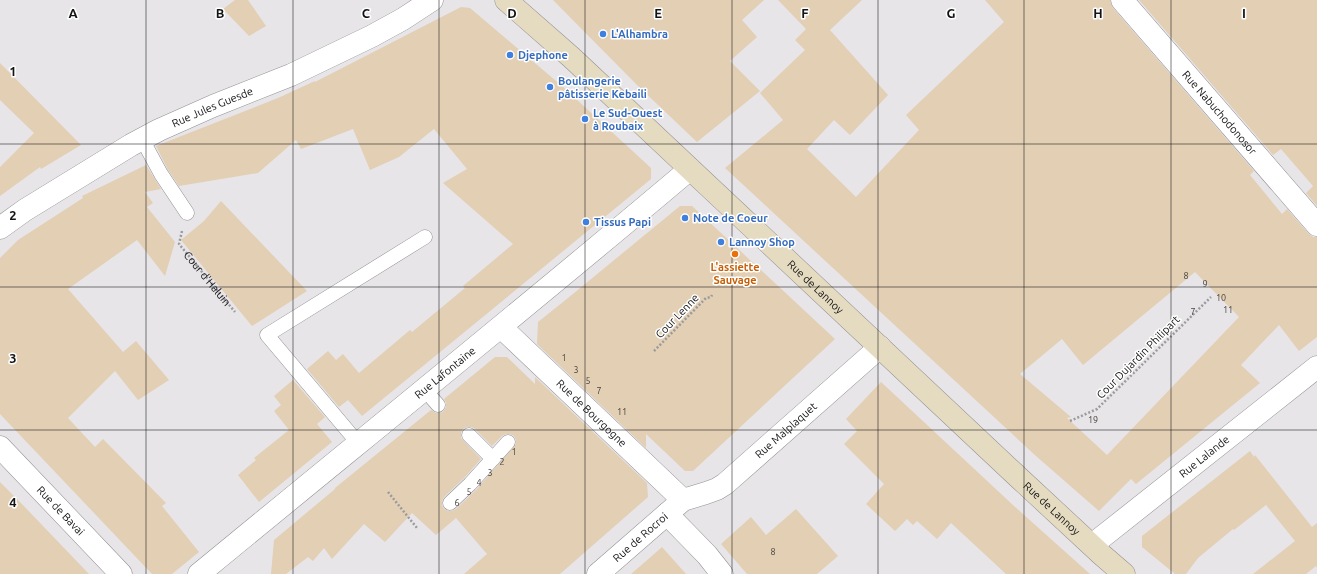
<svg xmlns="http://www.w3.org/2000/svg" width="1317" height="574" viewBox="0 0 1317 574" font-family="Ubuntu,sans-serif">
  <style>
    .building { fill: #e2cfb4; fill-rule: evenodd }
    .lines { fill: none; stroke-linecap: round; stroke-linejoin: round }
    .service-casing { stroke: #929093; stroke-width: 15 }
    .minor-casing { stroke: #929093; stroke-width: 23 }
    .tertiary-casing { stroke: #929093; stroke-width: 23 }
    .secondary-casing { stroke: #929093; stroke-width: 23 }
    .path { stroke: #9b9a9c; stroke-width: 2.5; stroke-dasharray: 2 2; stroke-linecap: butt }
    .service { stroke: #fff; stroke-width: 14 }
    .minor { stroke: #fff; stroke-width: 22 }
    .tertiary { stroke: #fff; stroke-width: 22 }
    .secondary { stroke: #e5dbc0; stroke-width: 22 }
    .grid { fill: none; stroke: #141314; stroke-width: 1; stroke-opacity: 0.55 }
    .shop-dot { fill: #3f7fe0; stroke: #fff; stroke-width: 1.5 }
    .food-dot { fill: #e8710a; stroke: #fff; stroke-width: 1.5 }
    .labels { text-anchor: middle; dominant-baseline: central; stroke-width: 3; stroke-linejoin: round; paint-order: stroke }
    .number-label { font-size: 9px; fill: #48423c }
    .shop-label { font-size: 11px; font-weight: bold; fill: #366cbe; stroke: #fff; text-anchor: start }
    .street-label { font-size: 11px; fill: #141314; stroke: #fff }
    .food-label { font-size: 11px; font-weight: bold; fill: #c56008; stroke: #fff }
    .grid-label { font-size: 13px; text-anchor: middle; font-weight: bold; fill: #141314; stroke: #fff; stroke-width: 3; stroke-linejoin: round; paint-order: stroke }
  </style>
  <rect width="100%" height="100%" fill="#e7e5e8"/>
  <!-- building -->
  <path class="building" d="M235 0H248L266 26 249 36 223 9Z
    M553 0H764L742 20 757 37 730 61 760 91 697 142 637 85Z
    M778 0H862L830 30 888 95 850 135 834 120 807 149 856 197 919 130 906 115 1004 22 985 0H1110L1113 8 1254 171 1250 175 1282 214 1287 209 1308 233 1313 237H1317V337L1299 351 1279 325 1241 365 1260 383 1136 484 1131 479 1099 511 1036 456 725 168 783 120 760 93 805 50 795 40 806 29ZM1195 272 1239 317 1107 455 1067 418 1071 417 1020 374 1062 339 1083 365Z
    M1139 0H1317V206L1306 193 1313 186 1281 149 1273 155Z
    M461 7 470 8 562 86 651 168V179L362 416 348 400 339 407 307 369 328 351 336 360 343 354 359 373 410 330 412 332 465 288 463 286 513 244 443 183 467 169 434 129 399 157 370 170 353 129 301 149 296 140 258 173 179 186 168 170 156 146 278 98 315 81V82Z
    M0 63 81 145 41 169 40 167 0 196V167L34 133 0 100Z
    M146 165 161 189 145 192 153 203 147 207 175 242 165 276 137 240 68 289 123 352 136 341 169 380 138 400 115 371 68 418 95 447 103 439 166 503 162 506 199 552 172 574H152L0 414V258L18 240 83 198 82 196Z
    M221 201 307 291 252 326 181 240 204 221Z
    M680 206H692L835 339 693 471H685L646 434V448L537 344 538 322 568 298Z
    M495 357H507L535 384V377L647 483 648 497 560 574H464L487 554 456 518 436 535 412 513 385 542 364 524 332 559 324 548 313 561 308 557 286 574H271L274 540 335 489V488L431 410 436 413H440L443 412 446 407V403L444 399ZM467 427H472L475 429 492 446 502 436 506 434H510L514 436 516 440V444L476 490 456 509 452 511H448L444 509 442 505V501L444 497 464 478 481 459 461 438V433L463 429Z
    M293 380 325 417 317 424 332 442 259 502 238 475 256 460 254 458 289 430 274 411 281 405 274 396Z
    M881 382 1014 506 1090 574H1006L951 523 937 539 917 521 913 525 907 519 895 531 866 504 884 484 844 444 857 431 846 419Z
    M1250 451 1254 457 1255 455 1312 527 1317 523V568L1316 566 1306 574H1253L1295 541 1266 505 1234 530 1233 529 1198 558 1186 574H1175L1142 547V536Z
    M0 482 19 501 89 574H0Z
    M796 509 838 556 817 574H747L721 544 751 517 766 535Z
    M662 547 686 574H631L653 555Z"/>
  <g class="lines">
    <defs>
      <path id="service" d="M142 139 161 174 187 213
        M424 389 438 405
        M469 435 493 459
        M358 443 267 335 425 237
        M450 503 470 484 508 442"/>
      <g id="minor">
        <path id="s2" d="M1122 0 1317 225"/>
        <path id="s3" d="M501 327 683 500"/>
        <path id="s4" d="M0 447 121 574"/>
        <path d="M667 514 707 555 722 574"/>
        <path id="s5" d="M1092 545 1317 367"/>
        <path id="s6" d="M199 574C363 439 528 306 690 169"/>
        <path id="s7" d="M598 574 683 500 706 493 717 489 725 484 880 347"/>
      </g>
      <g id="tertiary">
        <path id="s8" d="M0 228 25 210 131 145 159 130 213 106 291 75 372 36 403 19 432 0"/>
      </g>
      <g id="secondary">
        <path id="s9" d="M506 0 571 57 1018 477 1102 555 1124 574"/>
      </g>
    </defs>
    <!-- service casing -->
    <use href="#service" class="service-casing"/>
    <!-- minor casing -->
    <use href="#minor" class="minor-casing"/>
    <!-- tertiary casing -->
    <use href="#tertiary" class="tertiary-casing"/>
    <!-- secondary casing -->
    <use href="#secondary" class="secondary-casing"/>
    <!-- path -->
    <g class="path">
      <path id="s1" d="M182 231 179 244 235 312"/>
      <path d="M654 351 706 298 711 297 712 295"/>
      <path d="M1070 421 1097 409 1211 297"/>
      <path d="M388 492 417 528"/>
    </g>
    <!-- service -->
    <use href="#service" class="service"/>
    <!-- minor -->
    <use href="#minor" class="minor"/>
    <!-- tertiary -->
    <use href="#tertiary" class="tertiary"/>
    <!-- secondary -->
    <use href="#secondary" class="secondary"/>
  </g>
  <!-- grid -->
  <path class="grid" d="M146 0V574M293 0V574M439 0V574M585 0V574M732 0V574M878 0V574M1024 0V574M1171 0V574M0 144H1317M0 287H1317M0 430H1317"/>
  <!-- markers -->
  <g class="shop-dot">
    <circle cx="603" cy="34" r="4"/>
    <circle cx="510" cy="55" r="4"/>
    <circle cx="550" cy="87" r="4"/>
    <circle cx="585" cy="119" r="4"/>
    <circle cx="685" cy="218" r="4"/>
    <circle cx="586" cy="222" r="4"/>
    <circle cx="721" cy="242" r="4"/>
  </g>
  <circle class="food-dot" cx="735" cy="254" r="4"/>
  <g class="labels">
    <!-- number labels -->
    <g class="number-label">
      <text x="1186" y="276">8</text>
      <text x="1205" y="284">9</text>
      <text x="1221" y="298">10</text>
      <text x="1228" y="310">11</text>
      <text x="1193" y="312">7</text>
      <text x="564" y="358">1</text>
      <text x="576" y="370">3</text>
      <text x="588" y="381">5</text>
      <text x="599" y="391">7</text>
      <text x="622" y="412">11</text>
      <text x="1093" y="420">19</text>
      <text x="514" y="452">1</text>
      <text x="502" y="462">2</text>
      <text x="490" y="473">3</text>
      <text x="479" y="483">4</text>
      <text x="469" y="492">5</text>
      <text x="457" y="503">6</text>
      <text x="773" y="552">8</text>
    </g>
    <!-- shop labels -->
    <g class="shop-label">
      <text x="611" y="34">L'Alhambra</text>
      <text x="518" y="55">Djephone</text>
      <text x="558" y="81">Boulangerie<tspan x="558" dy="13">pâtisserie Kebaili</tspan></text>
      <text x="593" y="113">Le Sud-Ouest<tspan x="593" dy="13">à Roubaix</tspan></text>
      <text x="693" y="218">Note de Coeur</text>
      <text x="594" y="222">Tissus Papi</text>
      <text x="729" y="242">Lannoy Shop</text>
    </g>
    <!-- street labels -->
    <g class="street-label">
      <text stroke="none"><textPath href="#s8" startOffset="245">Rue Jules Guesde</textPath></text>
      <text stroke="none"><textPath href="#s2" startOffset="149">Rue Nabuchodonosor</textPath></text>
      <text stroke="none"><textPath href="#s1" startOffset="58">Cour d'Haluin</textPath></text>
      <text stroke="none"><textPath href="#s9" startOffset="422">Rue de Lannoy</textPath></text>
      <text transform="translate(677 316) rotate(-46)">Cour Lenne</text>
      <text transform="translate(1138 357) rotate(-45)">Cour Dujardin Philipart</text>
      <text stroke="none"><textPath href="#s6" startOffset="318">Rue Lafontaine</textPath></text>
      <text stroke="none"><textPath href="#s3" startOffset="125">Rue de Bourgogne</textPath></text>
      <text stroke="none"><textPath href="#s7" startOffset="239">Rue Malplaquet</textPath></text>
      <text stroke="none"><textPath href="#s5" startOffset="143">Rue Lalande</textPath></text>
      <text stroke="none"><textPath href="#s9" startOffset="746">Rue de Lannoy</textPath></text>
      <text stroke="none"><textPath href="#s4" startOffset="88">Rue de Bavai</textPath></text>
      <text stroke="none"><textPath href="#s7" startOffset="56">Rue de Rocroi</textPath></text>
    </g>
    <!-- food labels -->
    <g class="food-label">
      <text x="735" y="267">L'assiette<tspan x="735" dy="13">Sauvage</tspan></text>
    </g>
  </g>
  <g class="grid-label">
    <text x="73" y="18">A</text>
    <text x="220" y="18">B</text>
    <text x="366" y="18">C</text>
    <text x="512" y="18">D</text>
    <text x="658" y="18">E</text>
    <text x="805" y="18">F</text>
    <text x="951" y="18">G</text>
    <text x="1098" y="18">H</text>
    <text x="1244" y="18">I</text>
    <text x="13" y="76">1</text>
    <text x="13" y="220">2</text>
    <text x="13" y="363">3</text>
    <text x="13" y="507">4</text>
  </g>
</svg>
